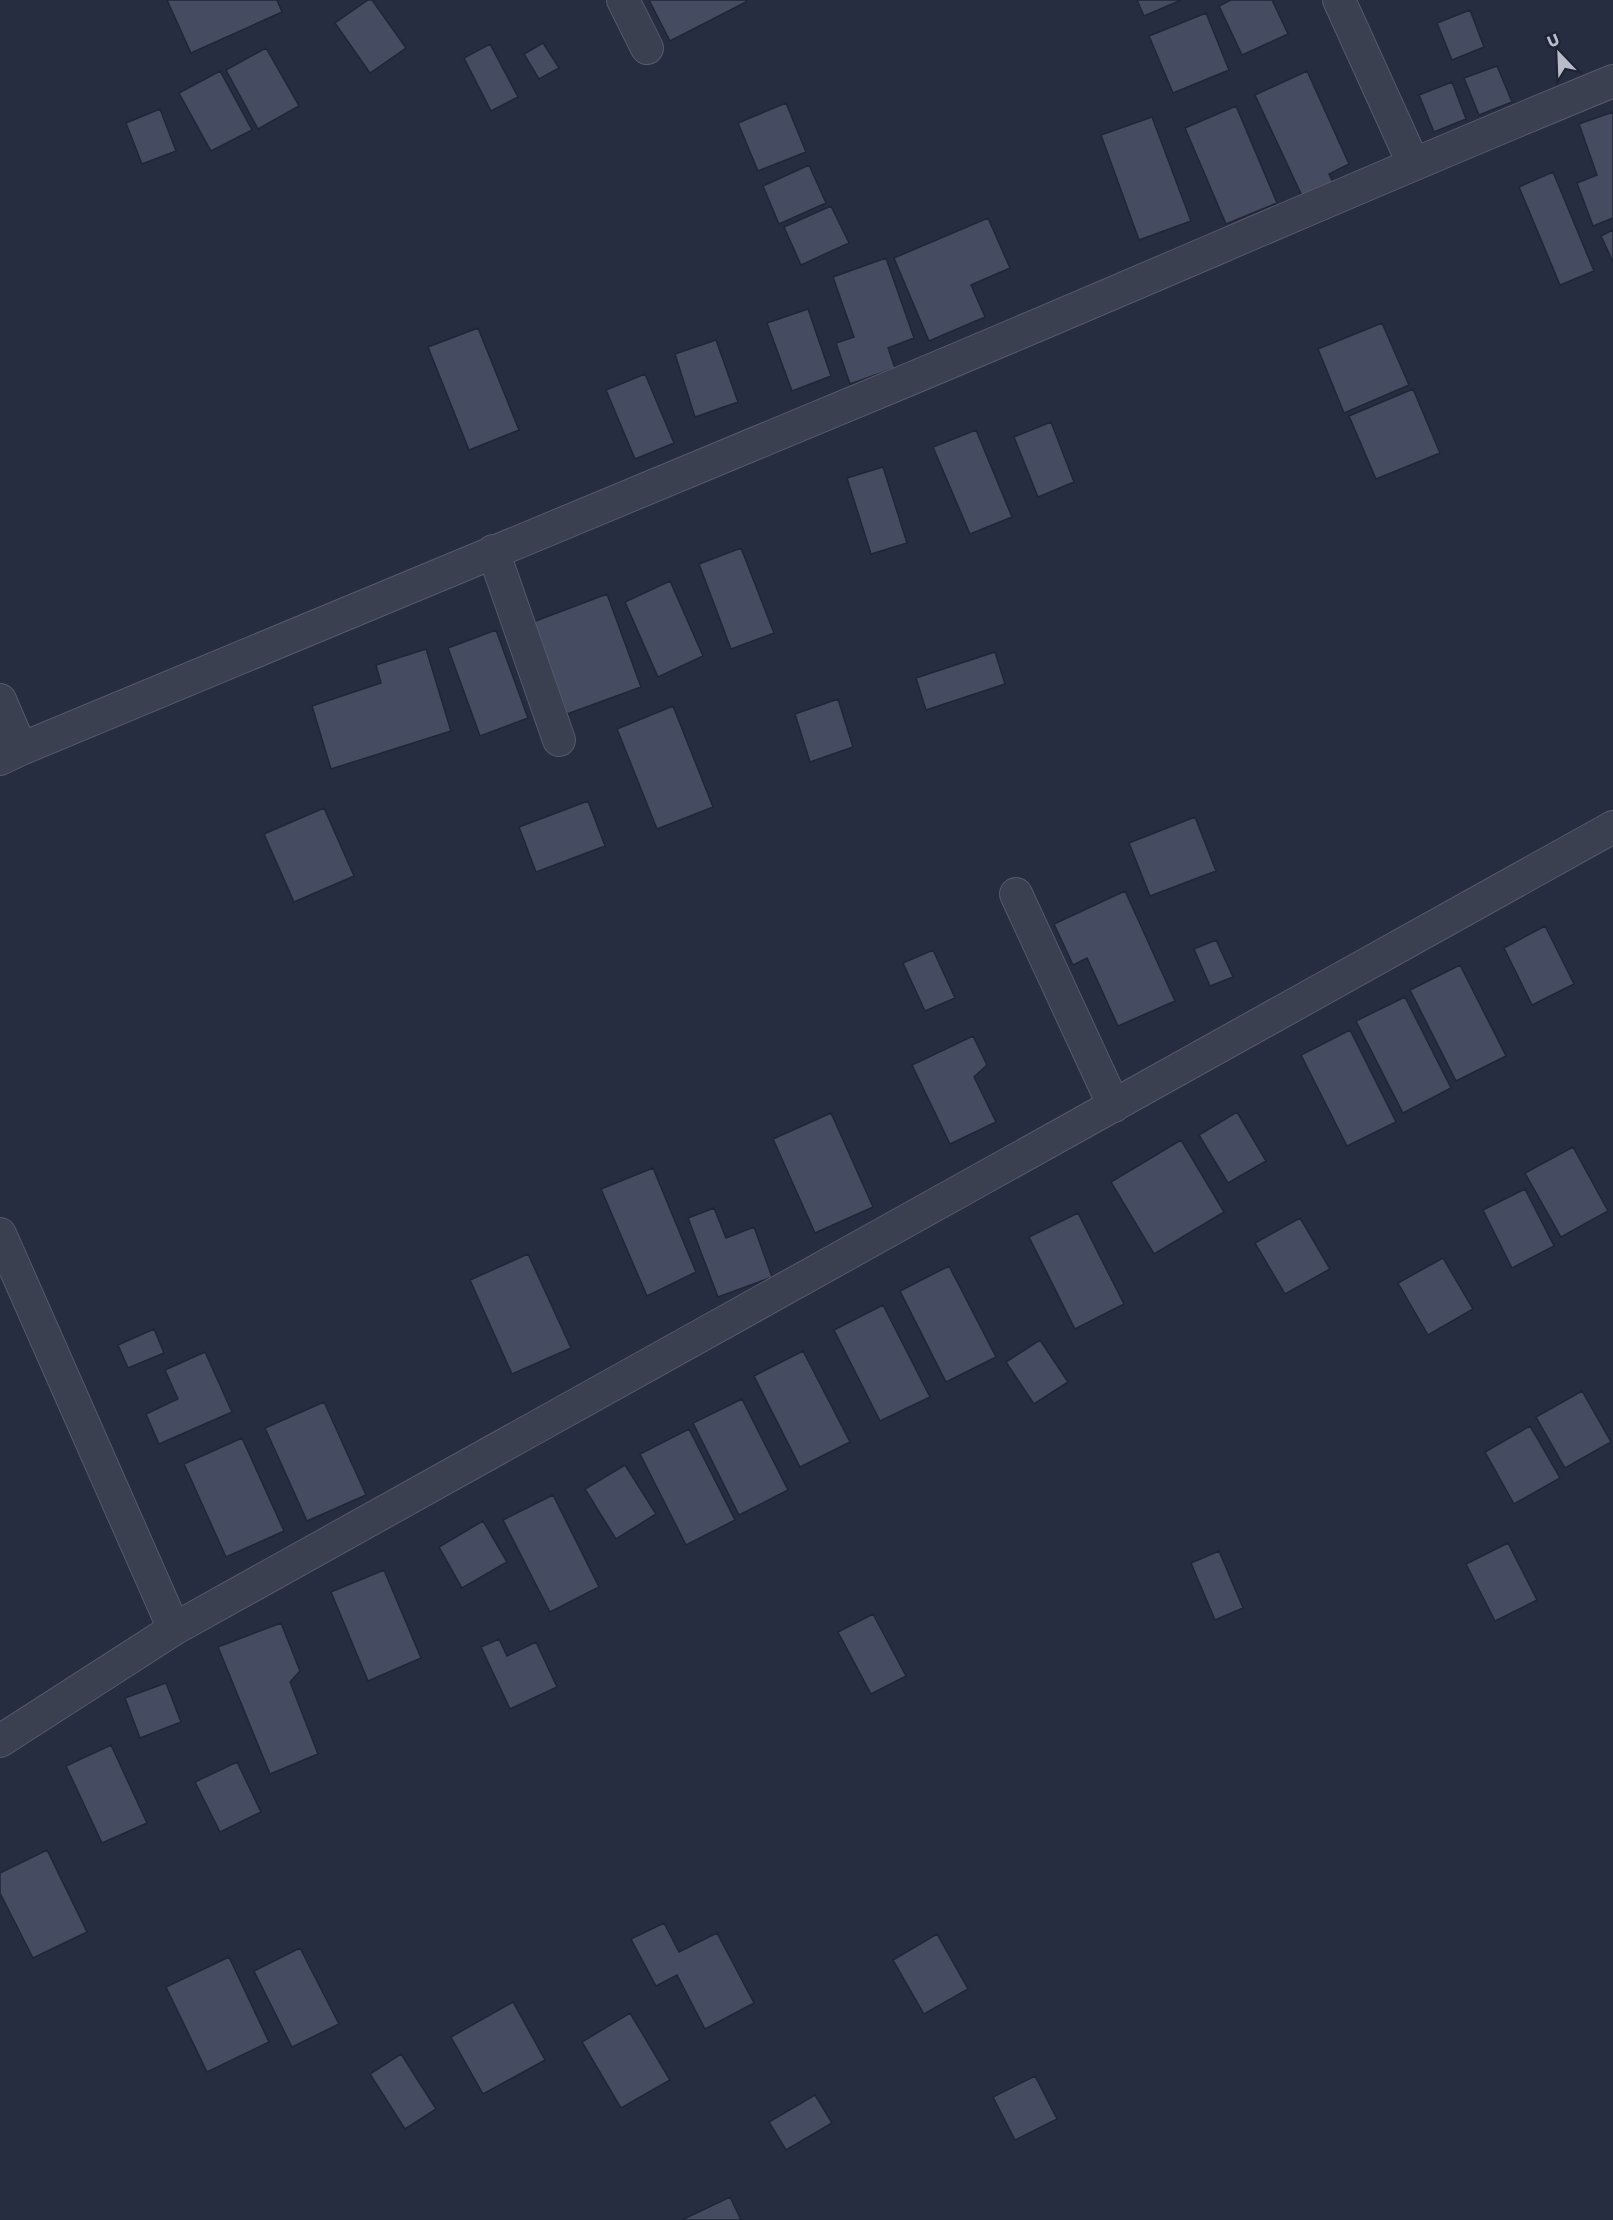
<svg xmlns="http://www.w3.org/2000/svg" width="1613" height="2220" viewBox="0 0 1613 2220" font-family="Poppins,sans-serif">
  <style>
    .building { fill: #454c62; stroke: #212637; stroke-width: 1.5 }
    .lines { fill: none; stroke-linecap: round; stroke-linejoin: round }
    .minor-casing { stroke: #555a6a; stroke-width: 34 }
    .minor { stroke: #3a4050; stroke-width: 32 }
  </style>
  <rect width="100%" height="100%" fill="#262d40"/>
  <!-- building -->
  <path class="building" d="M167 0H277L282 12 191 53Z
    M368 0H372L406 48 370 73 335 23Z
    M649 0H745L746 2 670 41Z
    M1137 0H1181L1144 16Z
    M1231 0H1272L1288 34 1242 55 1219 6Z
    M1470 10 1484 47 1452 60 1437 23Z
    M1206 13 1229 70 1173 93 1149 36Z
    M543 43 559 68 539 79 524 54Z
    M490 44 518 97 491 111 464 58Z
    M266 48 299 106 258 129 226 70Z
    M1497 66 1512 102 1479 115 1464 78Z
    M220 71 252 130 211 151 179 93Z
    M1307 71 1349 164 1329 174 1334 184 1303 198 1255 95Z
    M1452 82 1466 119 1434 132 1419 95Z
    M786 103 806 152 758 171 738 123Z
    M1236 106 1277 203 1226 224 1185 128Z
    M160 109 176 151 142 164 126 123Z
    M1613 112V218L1593 226 1577 183 1597 175 1579 124Z
    M1152 117 1191 221 1139 240 1101 135Z
    M809 165 826 203 779 224 763 186Z
    M1553 172 1594 271 1560 285 1519 187Z
    M831 206 849 243 801 265 784 227Z
    M988 218 1010 268 971 285 985 317 929 341 894 258Z
    M1613 230V262L1601 236Z
    M886 258 914 338 888 348 895 368 850 384 836 343 854 337 833 277Z
    M808 309 831 376 792 391 767 323Z
    M1382 323 1409 385 1344 413 1318 349Z
    M478 328 519 430 469 450 428 347Z
    M716 340 738 402 695 417 675 354Z
    M645 374 674 443 635 459 606 390Z
    M1413 389 1440 453 1376 479 1349 416Z
    M1051 422 1074 482 1038 497 1014 437Z
    M976 430 1012 517 970 534 933 447Z
    M883 467 907 543 871 554 847 478Z
    M741 548 774 633 731 649 699 564Z
    M670 581 703 656 658 677 625 602Z
    M607 594 641 687 567 714 533 622Z
    M496 630 528 718 480 736 448 648Z
    M426 649 451 731 331 769 312 706 381 683 376 665Z
    M995 652 1005 684 926 710 916 678Z
    M838 699 853 747 810 762 795 714Z
    M673 706 713 807 657 829 617 729Z
    M588 801 605 846 536 872 519 827Z
    M324 808 354 876 294 902 264 834Z
    M1195 817 1216 871 1150 896 1129 843Z
    M1125 891 1175 1001 1118 1026 1087 958 1073 965 1054 924Z
    M1545 926 1574 984 1532 1005 1504 948Z
    M1216 940 1233 977 1210 986 1194 949Z
    M933 950 955 998 925 1011 903 963Z
    M1460 965 1506 1056 1456 1081 1410 990Z
    M1405 997 1451 1088 1403 1113 1356 1021Z
    M1350 1030 1396 1122 1347 1146 1301 1055Z
    M973 1036 987 1065 974 1077 996 1122 950 1144 912 1065Z
    M1237 1112 1266 1161 1228 1183 1199 1135Z
    M831 1113 873 1207 815 1233 773 1139Z
    M1181 1140 1224 1212 1154 1254 1111 1182Z
    M1573 1147 1608 1211 1561 1237 1525 1173Z
    M653 1168 696 1272 647 1296 601 1189Z
    M1525 1189 1554 1246 1512 1268 1483 1210Z
    M714 1208 726 1238 754 1227 772 1277 718 1297 688 1218Z
    M1078 1213 1124 1304 1075 1329 1029 1237Z
    M1300 1218 1330 1269 1285 1294 1255 1243Z
    M528 1254 571 1348 512 1374 470 1280Z
    M1443 1258 1473 1309 1428 1335 1398 1283Z
    M949 1266 996 1357 946 1382 900 1291Z
    M883 1305 930 1397 880 1421 834 1330Z
    M154 1329 164 1353 128 1368 118 1345Z
    M1040 1340 1068 1382 1034 1404 1006 1362Z
    M803 1351 850 1442 800 1467 754 1376Z
    M205 1352 232 1412 159 1444 146 1414 178 1399 165 1370Z
    M1582 1391 1611 1442 1565 1468 1536 1417Z
    M742 1399 788 1490 739 1515 693 1423Z
    M324 1402 366 1495 307 1521 265 1428Z
    M1530 1426 1560 1478 1514 1504 1485 1452Z
    M689 1429 735 1520 686 1545 640 1454Z
    M242 1438 284 1531 226 1557 184 1464Z
    M625 1465 656 1514 616 1539 585 1489Z
    M553 1495 599 1587 550 1612 503 1520Z
    M483 1521 507 1562 462 1588 439 1547Z
    M1508 1543 1537 1600 1495 1621 1466 1564Z
    M1219 1551 1243 1608 1215 1620 1191 1563Z
    M384 1570 421 1658 368 1681 331 1592Z
    M873 1614 906 1676 871 1694 838 1632Z
    M281 1623 300 1671 290 1682 318 1754 270 1774 218 1647Z
    M499 1639 507 1656 536 1642 557 1687 510 1709 481 1647Z
    M166 1683 181 1722 140 1738 125 1698Z
    M111 1745 147 1823 102 1843 66 1766Z
    M237 1762 261 1812 220 1832 195 1782Z
    M47 1850 87 1932 33 1958 0 1893V1873Z
    M664 1923 679 1952 717 1933 754 2003 705 2029 677 1975 656 1986 631 1939Z
    M937 1934 968 1989 924 2014 893 1960Z
    M300 1948 339 2024 292 2047 254 1971Z
    M229 1957 269 2042 207 2072 166 1987Z
    M513 2002 545 2060 483 2094 451 2037Z
    M630 2013 670 2080 621 2108 582 2042Z
    M401 2054 436 2109 405 2129 370 2074Z
    M1035 2076 1057 2119 1015 2140 993 2097Z
    M815 2095 832 2123 786 2150 769 2122Z
    M730 2197 741 2220H682Z"/>
  <g class="lines">
    <defs>
      <path id="minor" d="M623 0 647 48
        M1339 0 1413 163
        M493 551 559 740
        M0 700 21 749 0 759
        M21 749C309 628 598 510 886 389 1129 288 1369 181 1613 81
        M1016 894 1114 1106
        M0 1234 174 1629 0 1741
        M174 1629 1613 827"/>
    </defs>
    <!-- minor casing -->
    <use href="#minor" class="minor-casing"/>
    <!-- minor -->
    <use href="#minor" class="minor"/>
  </g>
  <!-- north arrow -->
  <g transform="translate(1559 54) rotate(337)" stroke="#1f2435" stroke-width="4.5" paint-order="stroke">
  <path d="M0-4.5L10 22L0 15L-10 22Z" fill="#b7bbca"/>
  <text y="-9" font-size="16" font-weight="bold" text-anchor="middle" fill="#b7bbca">U</text>
  </g>
</svg>
